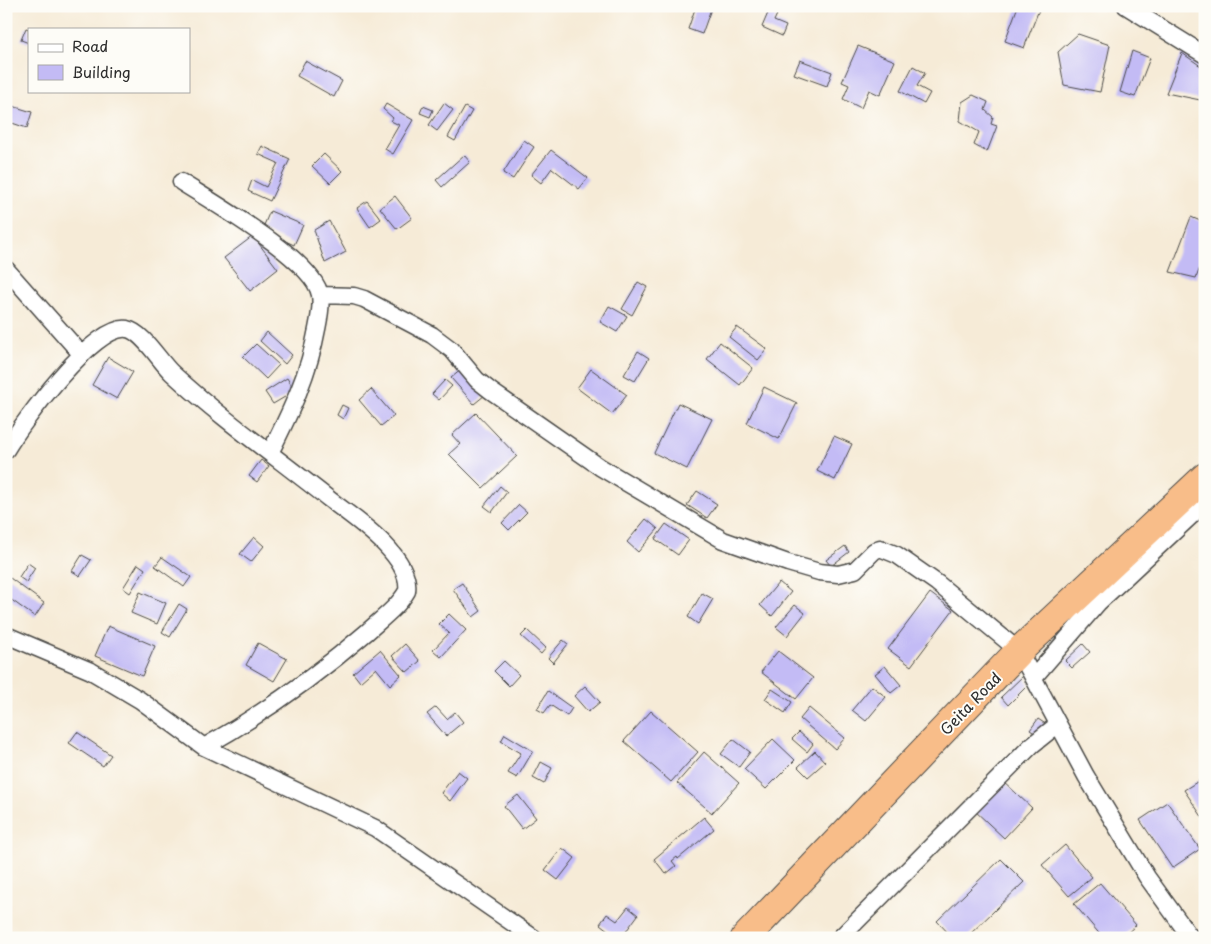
<svg xmlns="http://www.w3.org/2000/svg" width="1211" height="944" viewBox="0 0 1211 944" font-family="'Playpen Sans',sans-serif">
  <style>
    .building { fill: #c3bbf5 }
    .lines { fill: none; stroke-linecap: round; stroke-linejoin: round }
    .minor-casing { stroke: #494845; stroke-width: 19 }
    .trunk-casing { stroke: #494845; stroke-width: 30 }
    .minor { stroke: #fff; stroke-width: 16 }
    .trunk { stroke: #f8bd89; stroke-width: 28 }
    .labels { text-anchor: middle; dominant-baseline: central; stroke-width: 4; stroke-linejoin: round; paint-order: stroke }
    .street-label { font-size: 15px; fill: #2b2b2b; stroke: #fdfcf7 }
  </style>
  <rect width="100%" height="100%" fill="#fdfcf7"/>
  <filter id="ink" filterUnits="userSpaceOnUse"><feTurbulence type="fractalNoise" baseFrequency=".02" numOctaves="2"/><feDisplacementMap in="SourceGraphic" scale="10" xChannelSelector="R" yChannelSelector="G"/><feConvolveMatrix kernelMatrix="1 2 1 2 8 2 1 2 1" color-interpolation-filters="sRGB"/></filter>
  <filter id="wash" filterUnits="userSpaceOnUse"><feTurbulence type="fractalNoise" baseFrequency=".0096" numOctaves="4" result="noise"/><feDisplacementMap in="SourceGraphic" scale="20" xChannelSelector="R" yChannelSelector="G"/><feGaussianBlur stdDeviation="1.12" result="paint"/><feColorMatrix in="noise" values="0 0 0 0 0 0 0 0 0 0 0 0 0 0 0 0 0 1.4 0 .05"/><feComposite in="paint" operator="in"/></filter>
  <g filter="url(#wash)">
    <rect width="100%" height="100%" fill="#f6ebd7"/>
    <g id="blocks">
      <!-- building -->
      <path class="building" d="M696 6H712L702 34 688 29Z
        M771 6 779 10 774 21 786 26 782 36 762 27Z
        M1018 6 1040 7 1024 48 1005 41Z
        M26 28 29 29V43L21 40Z
        M1078 34 1110 45 1100 92 1064 85 1058 52Z
        M858 46 895 61 880 95 869 90 861 108 843 99 849 85 842 82Z
        M1132 51 1150 58 1135 97 1120 92Z
        M1182 53 1205 69V101L1166 93Z
        M800 60 832 72 827 86 794 74Z
        M305 61 342 81 334 97 297 76Z
        M913 66 925 73 917 86 930 93 924 104 900 91Z
        M973 95 988 102 985 110 993 117 991 124 997 126 987 152 974 145 979 132 960 121 962 102Z
        M444 103 453 110 437 131 429 125Z
        M6 104 32 112 27 128 6 121Z
        M386 104 413 120 393 154 385 149 399 125 391 121 393 118 383 109Z
        M423 106 433 110 430 117 420 113Z
        M465 107 472 111 455 141 448 137Z
        M524 140 534 147 513 179 503 173Z
        M262 146 290 159 270 201 248 191 252 180 266 187 278 163 258 154Z
        M551 150 588 178 579 189 552 168 541 183 531 175Z
        M324 154 342 171 330 183 312 166Z
        M464 155 470 162 442 187 436 180Z
        M395 196 412 218 397 229 380 208Z
        M367 201 381 219 370 227 357 208Z
        M270 211 303 225 294 245 262 230Z
        M1191 217 1205 223V255L1196 278 1170 272Z
        M329 221 346 252 325 263 314 230Z
        M253 236 278 269 250 291 224 258Z
        M638 282 647 287 632 315 622 309Z
        M609 306 627 316 617 332 600 322Z
        M737 327 767 349 758 360 729 337Z
        M267 332 292 355 285 364 260 341Z
        M720 342 753 368 740 385 707 359Z
        M256 344 279 365 266 379 243 357Z
        M638 351 649 358 635 381 624 375Z
        M108 357 133 372 117 399 92 385Z
        M462 369 485 395 474 404 451 378Z
        M591 369 627 395 612 414 577 388Z
        M287 378 295 391 273 404 265 392Z
        M445 380 452 386 439 400 432 394Z
        M764 387 797 403 779 439 747 423Z
        M371 389 394 416 381 426 359 400Z
        M678 403 712 419 687 469 654 453Z
        M342 405 348 408 343 419 337 415Z
        M476 413 517 456 483 488 449 454 460 444 452 435Z
        M834 436 852 444 835 480 817 471Z
        M261 460 269 466 257 482 249 476Z
        M500 486 507 492 492 512 484 506Z
        M697 491 717 504 707 518 687 505Z
        M519 505 527 512 509 530 502 523Z
        M646 519 658 529 638 552 627 542Z
        M666 524 689 540 678 555 655 539Z
        M254 537 264 546 251 562 240 554Z
        M845 546 849 552 831 566 826 560Z
        M82 555 91 560 80 576 72 571Z
        M162 557 191 577 184 587 155 566Z
        M28 563 35 568 26 582 19 577Z
        M138 564 145 569 130 593 123 588Z
        M10 578 44 603 35 617 6 596V583Z
        M779 582 791 592 772 616 760 605Z
        M462 583 481 611 473 617 453 589Z
        M140 592 166 603 157 624 131 613Z
        M702 593 713 599 698 624 688 617Z
        M930 593 953 610 911 666 888 649Z
        M179 604 187 609 170 637 162 632Z
        M795 605 805 613 787 636 776 627Z
        M449 614 466 630 441 657 433 650 449 633 439 624Z
        M108 626 155 646 142 676 95 656Z
        M527 630 546 648 541 654 521 636Z
        M563 640 568 644 553 663 548 658Z
        M258 643 287 659 274 681 246 665Z
        M405 644 420 661 407 672 392 656Z
        M1083 644 1090 652 1072 668 1065 661Z
        M380 650 401 675 390 685 376 668 360 682 353 673Z
        M778 651 813 678 796 699 761 672Z
        M504 661 519 675 509 686 494 671Z
        M885 666 901 685 891 693 875 674Z
        M1023 676 1029 684 1008 705 1001 697Z
        M585 686 600 702 588 712 574 696Z
        M872 686 886 697 866 721 852 710Z
        M772 689 792 702 785 713 765 699Z
        M548 691 572 708 567 716 550 705 544 713 537 709Z
        M436 707 447 719 455 712 463 722 446 736 427 714Z
        M809 708 845 738 835 749 800 719Z
        M651 711 698 752 671 782 624 741Z
        M1038 719 1047 725 1039 736 1030 730Z
        M77 732 111 755 103 766 69 743Z
        M799 732 813 744 807 752 792 739Z
        M505 734 533 751 517 778 508 773 521 753 501 741Z
        M733 739 750 752 739 767 721 754Z
        M773 739 795 760 766 789 744 769Z
        M815 751 825 762 808 777 798 767Z
        M704 752 739 783 712 813 677 783Z
        M541 762 552 768 544 784 533 778Z
        M458 771 467 778 450 801 441 793Z
        M1205 777V821L1184 790Z
        M1002 780 1032 808 1004 838 974 810Z
        M518 795 536 818 522 829 504 806Z
        M1167 802 1200 849 1172 868 1140 820Z
        M704 817 714 829 678 859 677 857 672 861 676 866 666 874 654 859Z
        M1065 845 1092 877 1069 896 1042 865Z
        M562 848 575 858 558 880 545 870Z
        M1001 859 1024 882 966 938H953L937 921Z
        M1100 883 1136 925 1122 938H1103L1074 904Z
        M628 907 638 915 621 938H618L600 924 607 914 617 921Z"/>
    </g>
  </g>
  <g filter="url(#ink)">
    <use href="#blocks" fill-opacity="0" stroke="#494845" stroke-width="1"/>
    <g class="lines">
      <defs>
        <path id="minor" d="M1126 6 1205 55
          M181 182C212 202 314 260 320 295 322 306 319 319 317 329 309 374 290 413 270 453
          M6 269 82 355
          M320 295 354 296 364 299 432 335 452 350 477 380 491 391 600 467 723 540 788 563 819 572 838 574 855 570 874 551 880 548 897 555 937 583 1019 651 1086 776 1147 877 1191 938
          M6 450C22 423 94 324 127 329 143 332 160 362 172 373 222 419 276 457 329 499 354 518 412 556 407 591 398 607 381 619 367 632 316 676 263 714 204 747
          M6 635 91 671 140 700 204 747 375 828 534 938
          M1035 676 1098 603 1205 503
          M840 938 1032 745 1057 725"/>
        <path id="trunk" d="M745 938 1019 651 1205 477"/>
      </defs>
      <!-- minor casing -->
      <use href="#minor" class="minor-casing"/>
      <!-- trunk casing -->
      <use href="#trunk" class="trunk-casing"/>
      <!-- minor -->
      <use href="#minor" class="minor"/>
      <!-- trunk -->
      <use href="#trunk" class="trunk"/>
    </g>
  </g>
  <g class="labels">
    <!-- street labels -->
    <g class="street-label">
      <text transform="translate(970 703) rotate(-46)">Geita Road</text>
    </g>
  </g>
  <!-- margin -->
  <rect width="1211" height="944" fill="none" stroke="#fdfcf7" stroke-width="25"/>
  <!-- legend -->
  <rect x="28" y="28" width="162" height="65" fill="#fdfcf7" stroke="#a9a8a5"/>
  <rect x="38" y="44" width="25" height="8" fill="#ffffff" stroke="#a9a8a5"/>
  <text x="72" y="52" font-size="15" fill="#2b2b2b">Road</text>
  <rect x="38" y="65" width="25" height="15" fill="#c3bbf5" stroke="#a9a8a5"/>
  <text x="72" y="78" font-size="15" fill="#2b2b2b">Building</text>
</svg>
